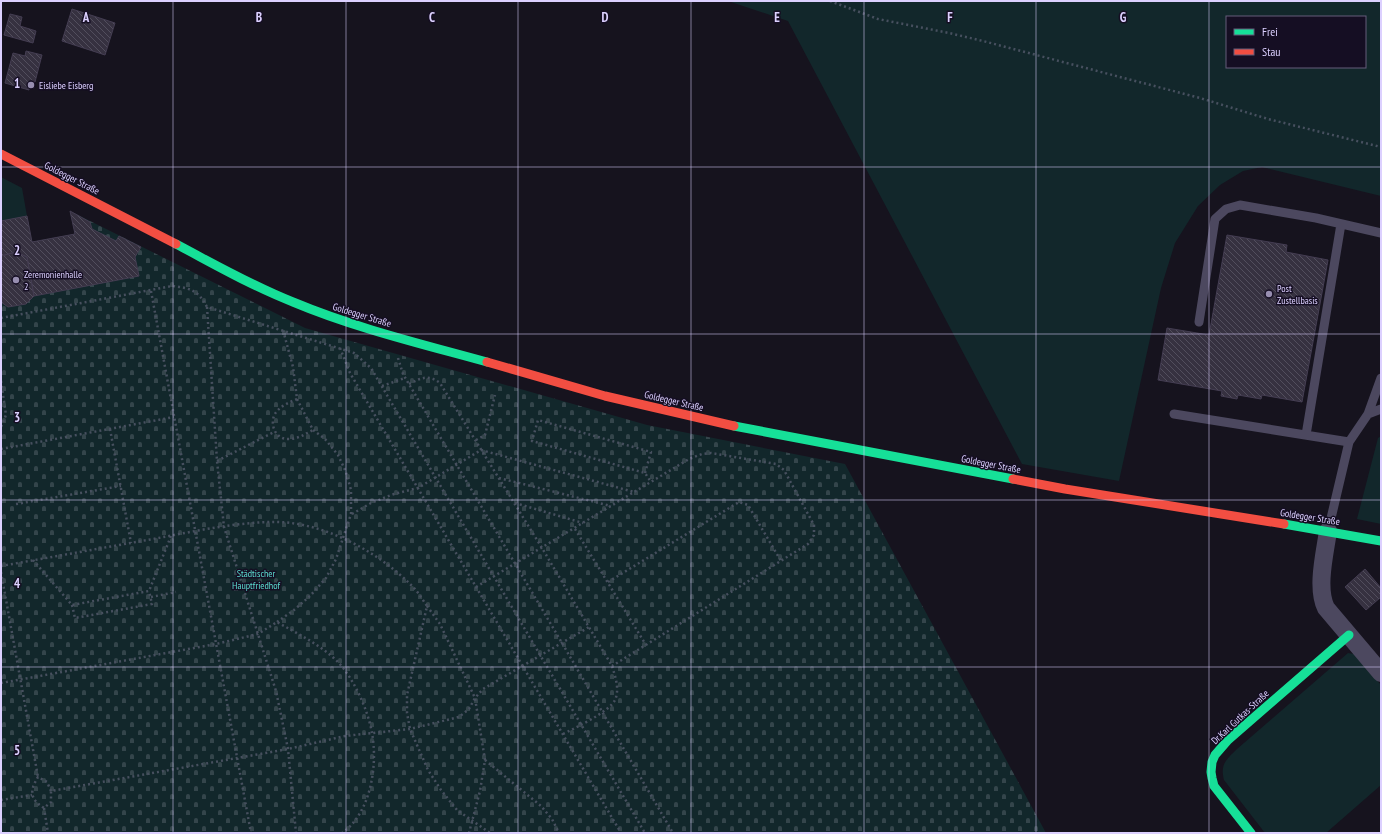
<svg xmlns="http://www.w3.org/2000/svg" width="1382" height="834" viewBox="0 0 1382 834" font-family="'PT Sans Narrow',sans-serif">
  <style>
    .grass { fill: #12272b; fill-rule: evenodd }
    .cemetery { fill: url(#cemetery-stones) }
    .building { fill: url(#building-back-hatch); stroke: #443d52 }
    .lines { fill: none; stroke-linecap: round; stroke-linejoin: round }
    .path { stroke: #47505f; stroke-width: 2.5; stroke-dasharray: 2 3; stroke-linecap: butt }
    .lane { stroke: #4c485f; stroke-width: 9 }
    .street { stroke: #4c485f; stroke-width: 18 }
    .fast { stroke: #16e098; stroke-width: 9 }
    .jam { stroke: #f24e42; stroke-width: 9 }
    .grid { fill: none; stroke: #dcd0ff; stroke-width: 1; stroke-opacity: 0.55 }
    .poi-dot { fill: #978eb0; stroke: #150e23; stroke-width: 1.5 }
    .labels { text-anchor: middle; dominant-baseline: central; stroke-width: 3; stroke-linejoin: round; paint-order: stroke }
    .poi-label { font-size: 10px; fill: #dcd0ff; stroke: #150e23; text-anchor: start }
    .street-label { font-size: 10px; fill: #dcd0ff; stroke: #150e23 }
    .park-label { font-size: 10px; fill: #5cdfd2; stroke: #150e23 }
    .grid-label { font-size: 13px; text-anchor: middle; font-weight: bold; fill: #dcd0ff; stroke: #150e23; stroke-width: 3; stroke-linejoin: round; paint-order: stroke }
  </style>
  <defs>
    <pattern id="cemetery-stones" width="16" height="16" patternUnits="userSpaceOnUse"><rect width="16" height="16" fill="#12272b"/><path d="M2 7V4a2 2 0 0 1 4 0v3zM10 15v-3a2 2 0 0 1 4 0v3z" fill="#34454b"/></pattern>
    <pattern id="building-back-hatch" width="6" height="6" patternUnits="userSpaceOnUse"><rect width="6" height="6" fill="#363140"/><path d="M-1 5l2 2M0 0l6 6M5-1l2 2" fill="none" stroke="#524e5d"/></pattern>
  </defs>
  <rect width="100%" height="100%" fill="#16131e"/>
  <!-- grass -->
  <path class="grass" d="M728 1H1381V196L1262 167 1243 171 1220 185 1198 206 1175 243 1161 288 1119 481 1022 464 788 21ZM1227 17H1365V67H1227Z
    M1 177 22 188 27 216 1 221Z
    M1381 436V524L1357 519 1378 438Z
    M1348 653 1354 654 1381 685V785L1326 833H1265L1224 780C1220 764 1226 760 1237 749Z"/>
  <!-- cemetery -->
  <path class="cemetery" d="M70 211 305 328 647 425 845 464 1046 833H1V221L27 216 32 242 75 234Z"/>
  <!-- building -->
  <path class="building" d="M72 9 115 23 105 55 62 41Z
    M10 14 22 17 20 26 36 31 33 43 4 35Z
    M26 51 42 55 35 82 31 81 29 90 5 83 13 53 25 56Z
    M70 211 90 222 92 229 116 241 119 236 141 247 135 257 139 276 34 296 27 257 16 252 1 256V221L27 216 32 242 75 234Z
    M1227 235 1287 245 1286 252 1328 260 1302 402 1262 395 1261 399 1238 395 1237 399 1221 396 1222 391 1158 380 1167 328 1209 335Z
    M16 252 27 257 34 296 26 304 8 307 1 302V256Z
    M1365 569 1381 588V597L1366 610 1345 587Z"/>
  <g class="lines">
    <!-- path -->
    <path class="path" d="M830 1 878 19 949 33 983 41 1200 98 1268 119 1381 147
      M151 291 251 833
      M207 307 217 461 224 527 276 691 288 749 296 833
      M1 318 172 286C190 288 198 290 207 307L354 353 371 368 645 833
      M340 348 350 373 621 833
      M398 358 403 374 562 643 673 833
      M1 381 6 415 1 427
      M409 384C421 378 428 374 440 383L542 548 612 666C615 676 620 689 615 700 609 712 575 728 563 734
      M382 386 405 378
      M297 399C290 402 283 405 278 410 268 419 273 440 289 439 298 439 305 434 313 430
      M110 429 131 543
      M476 440 485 435 495 395
      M1 449 174 417
      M217 461 274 432
      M645 473 651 452 538 420 532 441 645 473 651 482
      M499 478 611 506
      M515 503 583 523
      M16 504 121 486
      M352 514 371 503 394 494 418 488 481 450 634 492
      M575 529 646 645
      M33 560 72 605 149 591 171 536
      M1 566C52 557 102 548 153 539 191 532 231 523 270 522 319 520 376 550 410 584 417 590 422 599 427 606L407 695V713L410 729 428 770 441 790 457 810 490 833
      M1 572 38 777
      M608 582 739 502 748 505 781 561
      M476 587 689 459 702 454 711 453 776 464 784 470 814 525V535L808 544 612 666
      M151 597 176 592
      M72 605 75 618 152 604 149 591
      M427 606 440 624 475 698 485 760 480 791 469 833
      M277 622 294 610 310 596 326 578 336 559 351 514V490L346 472 338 455 325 439 313 430 297 399 293 367 283 330
      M1 683 216 644 258 634 277 622C298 634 321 645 338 662 354 679 368 710 372 733 378 765 371 813 342 833
      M485 760 541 806 552 819 559 833
      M51 791 47 782 38 777C30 790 29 799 44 808L51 802V791L288 749 345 736 410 729 459 717 469 709 475 698 483 689 589 627
      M1 800 32 795
      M44 808 48 833"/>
    <!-- lane -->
    <path class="lane" d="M1199 322 1215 219 1226 209 1240 205 1316 218 1381 233
      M1174 414 1349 442
      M1368 414 1381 378
      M1306 435 1341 224
      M1328 531 1349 442 1368 414 1381 409"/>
    <!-- street -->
    <path class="street" d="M1328 531C1325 553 1316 588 1326 608L1381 673"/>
    <!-- fast -->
    <path class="fast" d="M176 244C214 264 252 286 293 302 355 328 422 344 487 362
      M734 426 1013 479
      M1284 524 1381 541
      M1251 833 1214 786 1212 778 1211 772 1212 762 1215 755 1228 740 1349 635"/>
    <!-- jam -->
    <path class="jam" d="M1 154 176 244
      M487 362 605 396 734 426
      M1013 479 1065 489 1284 524"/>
  </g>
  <!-- grid -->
  <path class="grid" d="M173 1V833M346 1V833M518 1V833M691 1V833M864 1V833M1036 1V833M1209 1V833M1 167H1381M1 334H1381M1 500H1381M1 667H1381"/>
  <!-- markers -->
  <g class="poi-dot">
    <circle cx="31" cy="85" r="4"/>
    <circle cx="16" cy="280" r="4"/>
    <circle cx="1269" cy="294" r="4"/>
  </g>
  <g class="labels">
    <!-- poi labels -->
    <g class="poi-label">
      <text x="39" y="85">Eisliebe Eisberg</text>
      <text x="24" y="274">Zeremonienhalle<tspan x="24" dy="12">2</tspan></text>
      <text x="1277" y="288">Post<tspan x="1277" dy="12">Zustellbasis</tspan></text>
    </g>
    <!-- street labels -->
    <g class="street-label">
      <text transform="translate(72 178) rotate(27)">Goldegger Straße</text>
      <text transform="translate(362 315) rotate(17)">Goldegger Straße</text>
      <text transform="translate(674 401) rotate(13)">Goldegger Straße</text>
      <text transform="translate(991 464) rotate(11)">Goldegger Straße</text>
      <text transform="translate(1310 517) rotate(9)">Goldegger Straße</text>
      <text transform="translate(1240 717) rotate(-43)">Dr.Karl Gutkas-Straße</text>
    </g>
    <!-- park labels -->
    <g class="park-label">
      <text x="256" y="573">Städtischer<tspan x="256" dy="12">Hauptfriedhof</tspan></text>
    </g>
  </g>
  <g class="grid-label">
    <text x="86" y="22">A</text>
    <text x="259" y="22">B</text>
    <text x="432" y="22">C</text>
    <text x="605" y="22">D</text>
    <text x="777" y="22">E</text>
    <text x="950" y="22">F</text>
    <text x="1123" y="22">G</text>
    <text x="17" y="88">1</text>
    <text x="17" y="255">2</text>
    <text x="17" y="422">3</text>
    <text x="17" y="588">4</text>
    <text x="17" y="755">5</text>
  </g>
  <!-- border -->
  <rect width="1382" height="834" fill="none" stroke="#dcd0ff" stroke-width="4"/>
  <!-- legend -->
  <rect x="1226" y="16" width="140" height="52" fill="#150e23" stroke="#655c7b"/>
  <rect x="1234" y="29" width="20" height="6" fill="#16e098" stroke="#655c7b"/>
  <text x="1262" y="36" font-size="12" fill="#dcd0ff">Frei</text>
  <rect x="1234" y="49" width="20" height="6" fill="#f24e42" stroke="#655c7b"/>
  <text x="1262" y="56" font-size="12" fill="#dcd0ff">Stau</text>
</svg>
